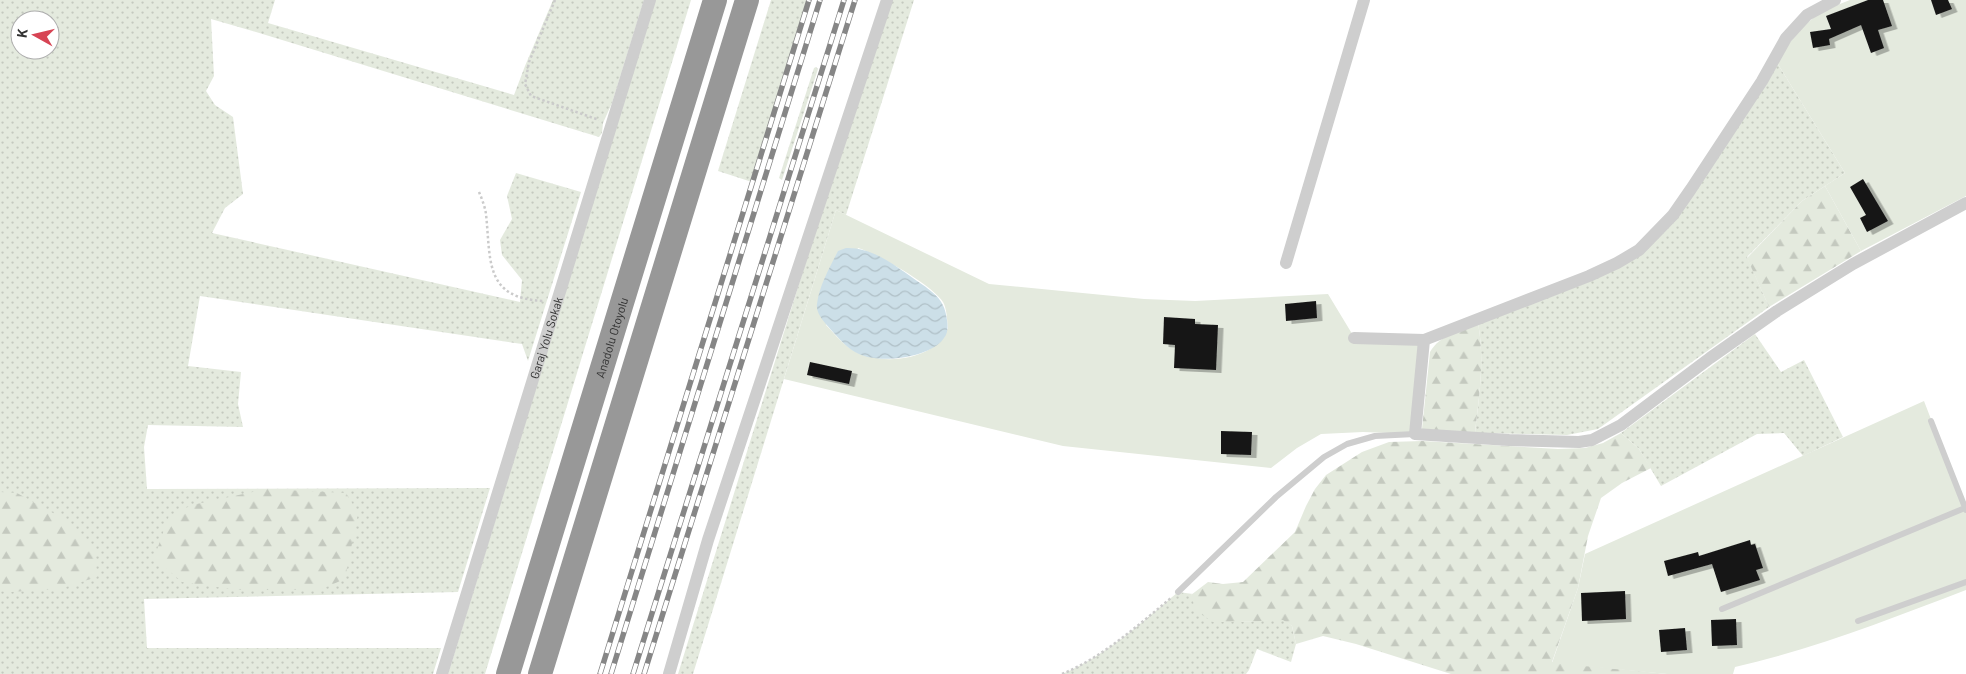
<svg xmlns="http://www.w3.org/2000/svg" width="1966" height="674" viewBox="0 0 1966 674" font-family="Barlow,sans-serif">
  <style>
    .grass { fill: url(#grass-dots); fill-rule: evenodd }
    .forest { fill: url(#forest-firs) }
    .garden { fill: #e4eade; fill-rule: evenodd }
    .water { fill: url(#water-waves) }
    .building { fill: #181818; filter: url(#shadow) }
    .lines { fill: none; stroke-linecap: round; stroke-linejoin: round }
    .path { stroke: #cbcbcb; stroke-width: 2.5; stroke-dasharray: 2.5 2.5; stroke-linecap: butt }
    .lane { stroke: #cecece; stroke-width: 6 }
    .street { stroke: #cecece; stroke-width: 12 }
    .highway { stroke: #989898; stroke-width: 24 }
    .rail-casing { stroke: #868686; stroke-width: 5.5 }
    .rail { stroke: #fff; stroke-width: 4; stroke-dasharray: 11; stroke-linecap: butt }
    .labels { text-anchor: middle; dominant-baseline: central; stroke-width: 5; stroke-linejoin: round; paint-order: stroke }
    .street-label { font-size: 12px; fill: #313131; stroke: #fff }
  </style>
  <defs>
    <pattern id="grass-dots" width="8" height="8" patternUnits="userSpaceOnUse" patternTransform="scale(1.25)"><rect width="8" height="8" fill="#e4eade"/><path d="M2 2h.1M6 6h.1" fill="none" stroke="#c4c9bf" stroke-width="1.8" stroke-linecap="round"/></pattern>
    <pattern id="forest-firs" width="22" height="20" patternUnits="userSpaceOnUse" patternTransform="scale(1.25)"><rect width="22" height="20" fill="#e4eade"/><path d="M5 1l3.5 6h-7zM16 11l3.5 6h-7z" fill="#c4c9bf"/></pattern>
    <pattern id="water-waves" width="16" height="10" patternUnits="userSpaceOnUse" patternTransform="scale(1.25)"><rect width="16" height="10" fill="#ccdfe8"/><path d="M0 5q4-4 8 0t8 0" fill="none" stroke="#b0c0c7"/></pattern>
    <filter id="shadow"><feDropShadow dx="5.5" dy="3" stdDeviation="0" flood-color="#0004"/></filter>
  </defs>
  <rect width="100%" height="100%" fill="#fff"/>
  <!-- grass -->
  <path class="grass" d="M0 0H275L268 23 514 95 525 66 553 0H644L612 103 603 123 602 133 599 137 256 32 211 19 214 76 206 91 215 105 233 117 243 194 225 208 212 233 520 302 522 280 502 255 500 240 512 219 507 196 516 173 581 192 528 361 522 344 200 296 188 366 241 372 238 404 243 427 148 425 144 447 147 489 490 488 458 592 144 599 147 648H441L433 674H0ZM20 20H50V50H20Z
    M655 0H691L485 674H448Z
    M771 0H811L755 183 718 171Z
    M887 0H914L846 215 836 210 693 674H678Z
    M1776 61 1845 173 1802 201 1747 257 1769 307 1598 429 1567 435 1475 433C1479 397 1485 360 1478 323L1639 256Z
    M816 67 818 69 782 180 779 178 814 68Z
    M1755 334 1781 372 1804 360 1843 437 1803 456 1784 433 1757 434 1661 486 1639 449 1621 433Z
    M1178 592 1193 594 1191 595 1241 622 1283 619 1292 626 1296 644 1291 662 1257 649 1249 670 1246 674H1062C1106 656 1142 622 1178 592Z"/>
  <!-- forest -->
  <path class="forest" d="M1825 186 1861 251 1769 307 1747 258 1802 201Z
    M1478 323C1485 360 1479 397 1475 433L1422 429 1430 352C1440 335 1460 330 1478 323Z
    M1621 433 1639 449 1651 468 1622 483 1601 498 1588 536 1578 588 1552 662 1667 674H1451L1356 644 1323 636 1296 644 1292 626 1283 620 1241 622H1213L1196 611 1191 595 1208 582 1223 584 1243 582 1295 532 1306 506 1315 489 1326 475 1362 452 1389 442 1422 441 1558 449 1585 448 1603 443Z
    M266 489 346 493 358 513 345 579 319 590H238L182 582 154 558 169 516 192 505Z
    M0 492 17 493 62 518 95 551 97 577 59 589 10 592 0 591Z"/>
  <!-- garden -->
  <path class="garden" d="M1850 0H1966V196L1861 251 1825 186 1845 173 1776 61 1801 28 1822 11Z
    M836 210 989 284 1144 299 1195 301 1328 294 1354 337 1424 340 1415 434 1363 432 1321 434 1297 448 1271 468 1063 446 784 379ZM858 248C878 254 932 285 943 302 947 309 947 320 948 329 942 335 937 344 930 349 906 363 870 363 848 347 840 341 833 332 826 325Z
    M1924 401 1966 510V590C1890 619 1815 649 1735 667L1733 674H1667L1552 663 1578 588 1585 554Z"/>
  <!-- water -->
  <path class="water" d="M846 248C875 247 899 269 923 285 937 295 945 302 947 320 948 327 948 333 944 338 931 358 879 364 859 354 848 349 841 341 833 332 827 325 815 314 817 304 819 286 830 267 838 251Z"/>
  <!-- building -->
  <path class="building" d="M1868 0H1883L1892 26 1878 30 1884 48 1871 53 1861 25 1829 39 1830 45 1813 48 1810 32 1831 29 1826 16Z
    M1931 0H1948L1952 9 1936 15Z
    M1863 179 1888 221 1867 232 1860 218 1866 215 1850 187Z
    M1316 301 1317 318 1286 321 1285 304Z
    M1164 317 1195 319V324L1218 325 1216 370 1174 368 1175 345 1163 344Z
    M810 362 852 371 849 384 807 375Z
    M1221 431 1252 432 1251 455 1221 454Z
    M1750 540 1751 545 1755 544 1763 568 1756 570 1760 580 1721 592 1712 564 1668 576 1664 561 1698 552 1699 556Z
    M1625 591 1626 619 1582 621 1581 593Z
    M1736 619 1737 645 1712 646 1711 620Z
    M1685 628 1687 650 1661 652 1659 630Z"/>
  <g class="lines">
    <!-- path -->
    <path class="path" d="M555 0 529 62 525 84 531 96 599 120
      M479 192C482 199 485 207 486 214 491 261 484 299 545 301
      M1062 674C1103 657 1137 626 1171 598"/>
    <!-- lane -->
    <path class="lane" d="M1931 421 1966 510
      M1178 592 1276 497 1324 457 1347 444 1375 436 1415 434
      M1722 609 1965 508
      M1858 621 1966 582"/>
    <!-- street -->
    <g class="street">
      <path d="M1286 263 1364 0"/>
      <path d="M1354 338 1424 340 1589 276 1617 263 1639 250 1673 215 1691 189 1762 81 1786 38 1807 15 1835 0"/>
      <path d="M1424 340 1415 434 1509 440 1579 442 1592 440 1621 425 1710 358 1777 311 1853 264 1966 203"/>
      <path id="s1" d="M442 674 650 0"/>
      <path d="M669 674 708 540 887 0"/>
    </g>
    <!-- highway -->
    <g class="highway">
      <path id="s2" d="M508 674 715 0"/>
      <path d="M540 674 747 0"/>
    </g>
    <defs>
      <path id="rail" d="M600 674 809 0
        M611 674 820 0
        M633 674 844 0
        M644 674 855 0"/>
    </defs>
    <!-- rail casing -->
    <use href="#rail" class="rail-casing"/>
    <!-- rail -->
    <use href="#rail" class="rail"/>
  </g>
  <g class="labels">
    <!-- street labels -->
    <g class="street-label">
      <text stroke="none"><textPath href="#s1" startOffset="352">Garaj Yolu Sokak</textPath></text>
      <text stroke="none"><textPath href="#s2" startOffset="352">Anadolu Otoyolu</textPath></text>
    </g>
  </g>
  <!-- north arrow -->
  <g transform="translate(35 35) rotate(278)"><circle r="24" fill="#ffffff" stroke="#adadad"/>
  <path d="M0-4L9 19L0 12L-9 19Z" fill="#d74454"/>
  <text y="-8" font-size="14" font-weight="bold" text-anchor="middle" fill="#313131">K</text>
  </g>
</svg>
